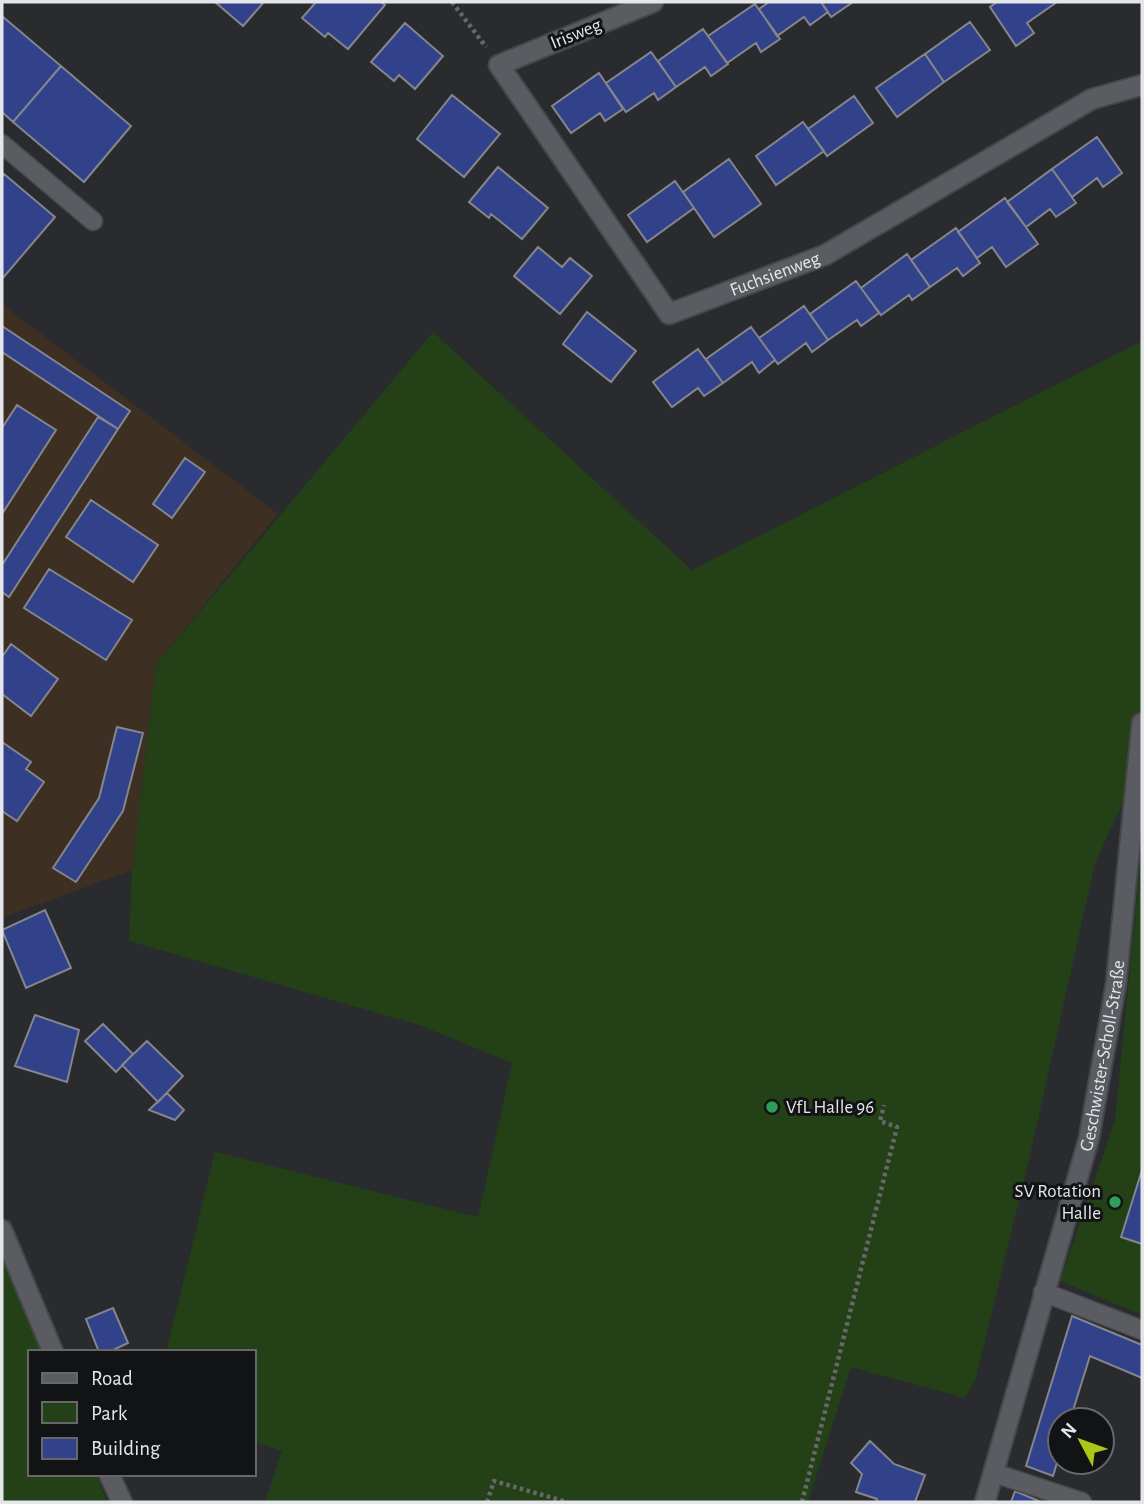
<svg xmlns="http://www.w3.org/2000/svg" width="1144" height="1504" viewBox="0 0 1144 1504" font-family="'Alegreya Sans',sans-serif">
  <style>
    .industrial { fill: #3e2f23 }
    .green { fill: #234016 }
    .building { fill: #31428b; stroke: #84868b; stroke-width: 2 }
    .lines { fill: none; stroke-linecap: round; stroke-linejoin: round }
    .service-casing { stroke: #45464a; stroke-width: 21 }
    .minor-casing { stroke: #45464a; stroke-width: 23 }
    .path { stroke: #66686c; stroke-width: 4.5; stroke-dasharray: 3.5 3.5; stroke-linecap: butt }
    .service { stroke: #5a5c61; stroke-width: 18 }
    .minor { stroke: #5a5c61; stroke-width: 19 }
    .leisure-dot { fill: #2e9e5b; stroke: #121315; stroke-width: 2.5 }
    .labels { text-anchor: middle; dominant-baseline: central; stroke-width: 6; stroke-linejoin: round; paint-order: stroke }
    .street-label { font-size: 19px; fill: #e5e6ea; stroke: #121315 }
    .poi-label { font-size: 19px; fill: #e5e6ea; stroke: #121315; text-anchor: start }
  </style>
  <rect width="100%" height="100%" fill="#292b2f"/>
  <!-- industrial -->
  <path class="industrial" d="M2 304 278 514 156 664 132 870 2 918Z"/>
  <!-- green -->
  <path class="green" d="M433 332 692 570 1142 341V762L1095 863 1031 1151 976 1378 965 1398 851 1367 808 1502H265L282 1451 254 1442V1352H166L215 1152 478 1217 512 1063 422 1026 129 941 132 870 156 664Z
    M1142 844V1315L1060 1281 1115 1120Z
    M2 1252 44 1352H30V1474H96L107 1502H2Z"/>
  <!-- building -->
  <path class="building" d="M215 2H264L243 26Z
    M316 2H381L385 5 348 49 328 33 325 37 302 18Z
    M769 2H821L828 12 810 25 804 17 777 36 759 9Z
    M821 2H853L831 17Z
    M997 2H1057L1027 23 1034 33 1016 46 990 7Z
    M755 4 780 39 761 52 756 43 727 63 708 36Z
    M2 16 61 66 13 122 2 112Z
    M970 22 990 50 944 82 925 54Z
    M405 23 443 56 415 89 399 75 394 81 371 62Z
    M703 29 728 64 711 76 705 67 676 87 658 61Z
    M651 52 676 87 658 100 654 93 626 112 606 83Z
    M925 54 944 82 897 117 876 88Z
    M61 66 131 126 84 182 13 122Z
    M599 73 623 109 605 121 600 113 571 133 552 106Z
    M452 95 500 134 464 177 417 139Z
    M854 96 873 123 827 156 808 129Z
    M803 122 824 151 776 185 756 156Z
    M1097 137 1122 173 1103 187 1097 178 1072 197 1052 169Z
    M729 159 761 204 714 237 683 192Z
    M498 167 548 208 522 239 491 214 489 218 469 202Z
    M1052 169 1076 203 1056 217 1050 209 1026 227 1007 202Z
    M4 174 55 217 2 279V177Z
    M675 181 694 208 647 242 628 215Z
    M1005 198 1038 244 1006 267 992 247 977 258 958 232Z
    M956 228 980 263 963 276 957 268 930 287 911 260Z
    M538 247 562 267 570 258 592 276 560 314 514 276Z
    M907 254 930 287 912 300 909 295 881 315 861 288Z
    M856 281 879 313 861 326 857 320 828 340 810 314Z
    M804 306 828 340 812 352 806 343 778 364 759 338Z
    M587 312 636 351 611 382 563 344Z
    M2 326 130 411 118 429 2 352Z
    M751 327 775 360 759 373 752 362 723 383 706 359Z
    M698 349 723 383 704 396 698 388 672 407 653 382Z
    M17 405 56 430 2 514V428Z
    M98 417 118 429 9 597 2 592V565Z
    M185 458 205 472 172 518 153 504Z
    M91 500 158 545 133 582 66 537Z
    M49 569 132 620 106 660 24 608Z
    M11 644 58 679 31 716 2 694V657Z
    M117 727 143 733 123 811 76 882 53 868 99 798Z
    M2 742 31 762 26 769 44 782 17 821 2 811Z
    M45 910 71 968 26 988 2 930Z
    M35 1015 79 1030 67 1082 15 1066Z
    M103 1024 133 1054 116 1072 85 1041Z
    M147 1041 183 1076 158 1102 122 1065Z
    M167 1093 184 1110 175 1120 149 1110Z
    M1142 1170V1244L1121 1237Z
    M113 1308 128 1343 109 1352H99L86 1319Z
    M1072 1316 1142 1345V1378L1090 1356 1070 1420H1060V1453L1053 1476 1026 1466Z
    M870 1441 894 1464 925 1475 915 1502H876L877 1499 856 1492 862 1474 851 1463Z
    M1015 1491 1041 1502H1011Z"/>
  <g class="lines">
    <defs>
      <path id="service" d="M2 144 93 221
        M1043 1292 1142 1330
        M994 1473 1082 1502"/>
      <g id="minor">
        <path id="s1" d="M653 2 499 65 669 314 825 255 1092 99 1142 85"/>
        <path d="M2 1230 53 1352"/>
        <path d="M109 1474 122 1502"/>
        <path id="s2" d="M985 1502 1089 1138 1116 984 1142 723"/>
      </g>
    </defs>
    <!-- service casing -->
    <use href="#service" class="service-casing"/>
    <!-- minor casing -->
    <use href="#minor" class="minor-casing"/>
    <!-- path -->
    <path class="path" d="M452 2 486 47
      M487 1502 494 1481 567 1502
      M802 1502 897 1127 880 1121 884 1105"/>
    <!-- service -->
    <use href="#service" class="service"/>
    <!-- minor -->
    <use href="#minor" class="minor"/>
  </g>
  <!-- markers -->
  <g class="leisure-dot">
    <circle cx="772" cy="1107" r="7"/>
    <circle cx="1115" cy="1202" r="7"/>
  </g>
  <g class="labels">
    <!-- street labels -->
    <g class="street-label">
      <text transform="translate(576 34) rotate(-22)">Irisweg</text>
      <text stroke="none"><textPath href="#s1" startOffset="581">Fuchsienweg</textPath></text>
      <text stroke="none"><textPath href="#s2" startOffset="462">Geschwister-Scholl-Straße</textPath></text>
    </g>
    <!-- poi labels -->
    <g class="poi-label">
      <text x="786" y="1107">VfL Halle 96</text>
      <text x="1101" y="1191" text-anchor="end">SV Rotation<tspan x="1101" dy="22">Halle</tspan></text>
    </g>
  </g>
  <!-- border -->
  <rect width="1144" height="1504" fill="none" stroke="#e5e6ea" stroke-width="7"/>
  <!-- legend -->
  <rect x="28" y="1350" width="228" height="126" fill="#121315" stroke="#66676a" stroke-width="2"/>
  <rect x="42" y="1373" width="35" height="10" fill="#5a5c61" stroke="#66676a" stroke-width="2"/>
  <text x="91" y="1385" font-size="21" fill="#e5e6ea">Road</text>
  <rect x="42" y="1402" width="35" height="21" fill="#234016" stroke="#66676a" stroke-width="2"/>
  <text x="91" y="1420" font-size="21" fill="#e5e6ea">Park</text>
  <rect x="42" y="1438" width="35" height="21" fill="#31428b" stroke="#66676a" stroke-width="2"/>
  <text x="91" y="1455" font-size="21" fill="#e5e6ea">Building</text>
  <!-- north arrow -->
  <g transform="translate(1081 1441) rotate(311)"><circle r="33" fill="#121315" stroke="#66676a" stroke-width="2"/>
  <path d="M0-5L12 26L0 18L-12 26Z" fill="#aac718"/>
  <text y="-10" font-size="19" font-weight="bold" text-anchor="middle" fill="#e5e6ea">N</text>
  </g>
</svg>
